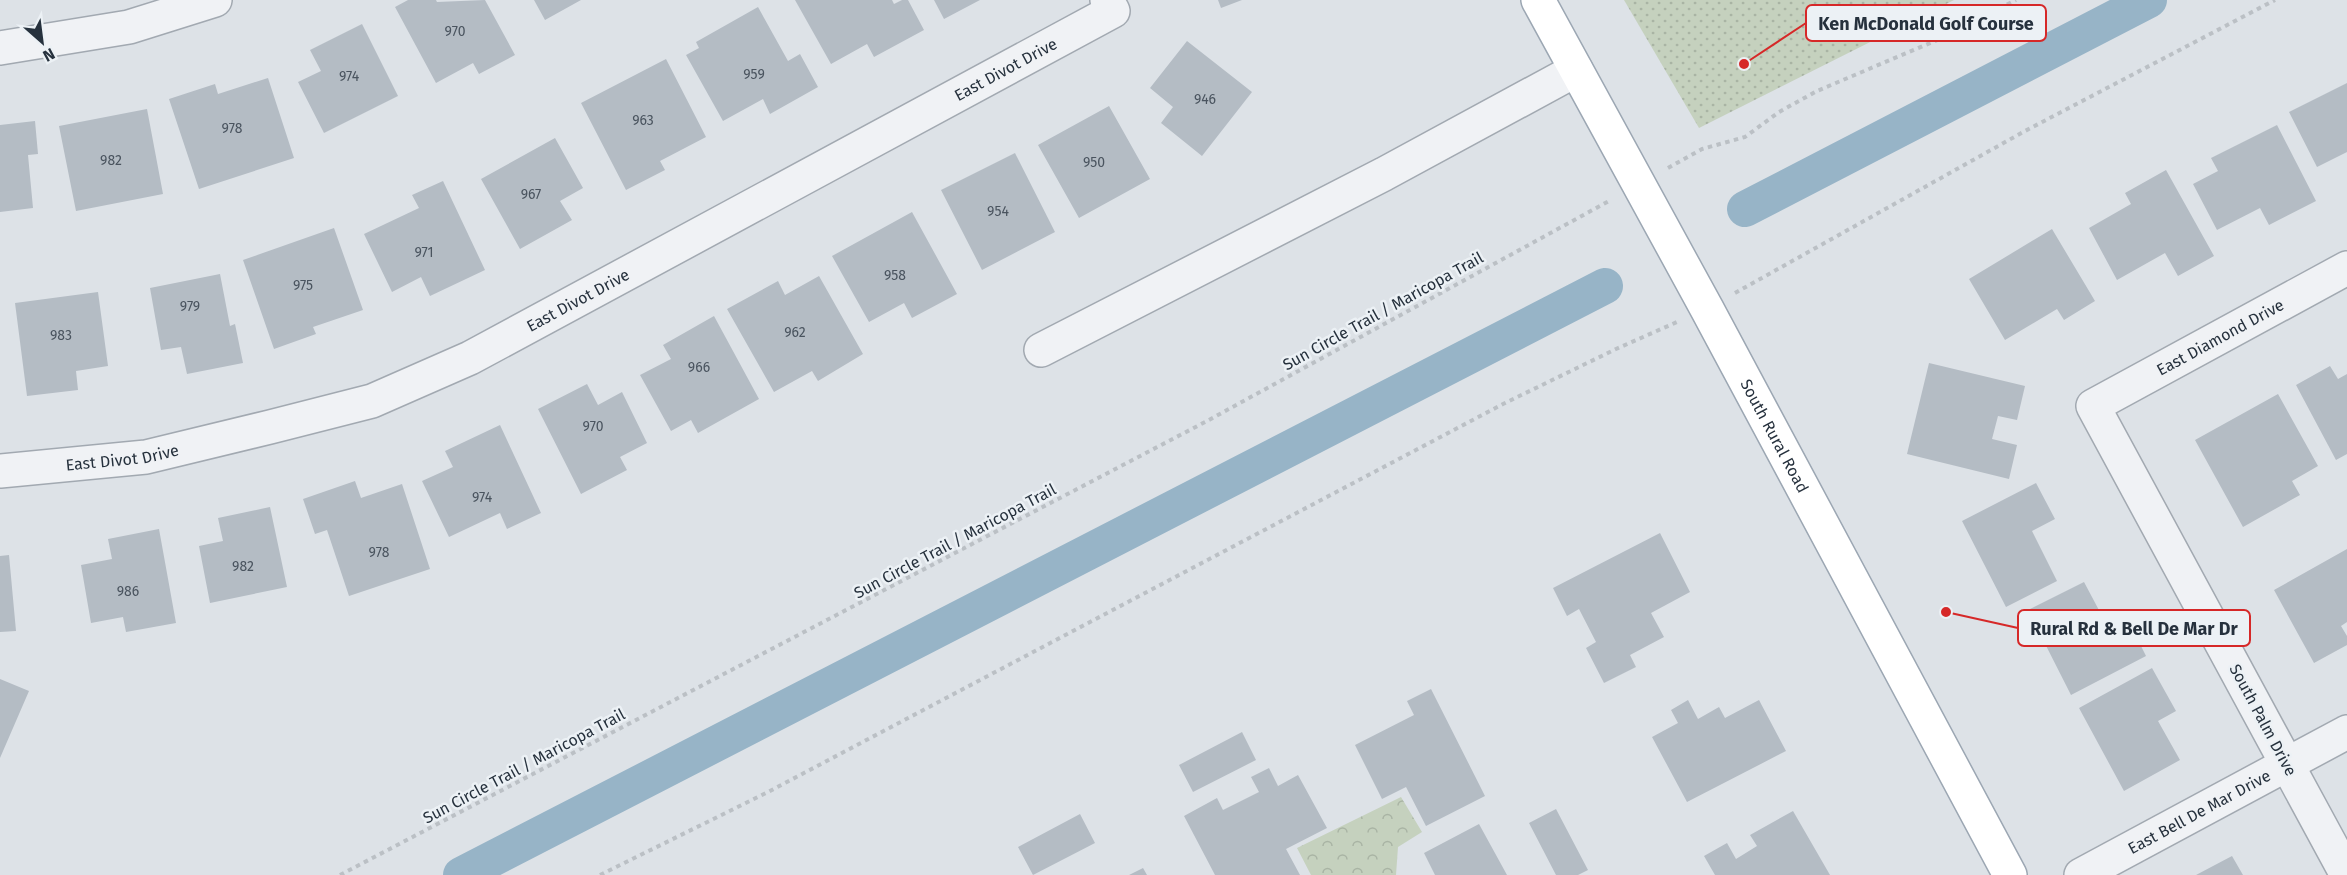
<svg xmlns="http://www.w3.org/2000/svg" width="2347" height="875" viewBox="0 0 2347 875" font-family="'Fira Sans',sans-serif">
  <style>
    .grass { fill: url(#grass-dots) }
    .park { fill: url(#park-crowns) }
    .lines { fill: none; stroke-linecap: round; stroke-linejoin: round }
    .canal { stroke: #97b4c7; stroke-width: 36 }
    .building { fill: #b4bcc4 }
    .minor-casing { stroke: #a2a9b1; stroke-width: 36 }
    .major-casing { stroke: #9ca7b3; stroke-width: 36 }
    .path { stroke: #bbc0c5; stroke-width: 4; stroke-dasharray: 4.5 4.5; stroke-linecap: butt }
    .minor { stroke: #f0f2f5; stroke-width: 33 }
    .major { stroke: #fff; stroke-width: 33 }
    .labels { text-anchor: middle; dominant-baseline: central; stroke-width: 5; stroke-linejoin: round; paint-order: stroke }
    .number-label { font-size: 14px; fill: #4a545f }
    .street-label { font-size: 16px; fill: #26313d; stroke: #ecf1f5 }
    .leader { fill: none; stroke: #d62828; stroke-width: 2 }
    .callout-dot { fill: #d62828; stroke: #ecf1f5; stroke-width: 2 }
    .callout { fill: #ecf1f5; stroke: #d62828; stroke-width: 2 }
    .callout-label { font-size: 18px; text-anchor: middle; font-weight: bold; fill: #26313d }
  </style>
  <defs>
    <pattern id="grass-dots" width="8" height="8" patternUnits="userSpaceOnUse" patternTransform="scale(1.5)"><rect width="8" height="8" fill="#c5d1be"/><path d="M2 2h.1M6 6h.1" fill="none" stroke="#a9b4a4" stroke-width="1.8" stroke-linecap="round"/></pattern>
    <pattern id="park-crowns" width="20" height="18" patternUnits="userSpaceOnUse" patternTransform="scale(1.5)"><rect width="20" height="18" fill="#c5d1be"/><path d="M2 6a3 3 0 1 1 6 0M12 15a3 3 0 1 1 6 0" fill="none" stroke="#a9b4a4"/></pattern>
  </defs>
  <rect width="100%" height="100%" fill="#dde2e7"/>
  <!-- grass -->
  <path class="grass" d="M1624 0H1954L1699 128Z"/>
  <!-- park -->
  <path class="park" d="M1401 797 1422 832 1398 847 1396 875H1311L1297 848Z"/>
  <g class="lines">
    <!-- canal -->
    <path class="canal" d="M1745 209 2149 0
      M461 875 1605 286"/>
  </g>
  <!-- building -->
  <path class="building" d="M408 0H436L437 2 485 0 515 55 479 74 473 63 436 83 395 7Z
    M534 0H581L545 20Z
    M795 0H892L894 4 902 0H908L924 30 874 57 867 44 831 64Z
    M934 0H980L944 19Z
    M1218 0H1242L1221 8Z
    M758 7 788 61 800 54 818 87 770 114 763 99 723 121 686 55 699 48 696 42Z
    M362 24 398 96 324 133 298 82 321 71 310 50Z
    M1187 41 1252 92 1202 156 1161 123 1173 107 1150 88Z
    M666 59 706 137 660 161 665 170 626 190 581 103Z
    M268 78 294 158 199 189 169 99 215 84 218 94Z
    M2347 83V152L2317 167 2289 112Z
    M1109 106 1150 179 1079 218 1038 145Z
    M147 109 163 194 76 211 59 126Z
    M35 121 38 154 28 155 33 208 0 212V125Z
    M2277 125 2316 201 2269 225 2260 208 2217 230 2193 184 2218 171 2211 158Z
    M555 138 583 188 560 201 572 220 520 249 481 179Z
    M1015 153 1055 232 982 270 941 190Z
    M2166 170 2214 256 2178 276 2165 253 2117 280 2089 228 2131 204 2125 193Z
    M443 181 485 270 430 296 421 277 392 292 364 234 419 208 412 195Z
    M912 212 957 294 912 318 904 303 869 322 832 256Z
    M334 228 363 310 313 327 316 334 274 349 243 260Z
    M2052 229 2095 301 2064 320 2057 309 2005 340 1969 279Z
    M220 274 230 326 235 324 243 363 187 374 181 347 161 350 150 288Z
    M819 276 863 354 818 381 812 371 774 392 727 309 778 281 785 295Z
    M98 292 108 366 76 371 78 390 27 396 15 303Z
    M714 316 759 399 698 433 691 420 671 431 640 375 671 359 663 345Z
    M1929 363 2025 386 2017 420 1998 416 1992 439 2017 445 2009 479 1907 454Z
    M2330 366 2338 379 2347 374V454L2336 460 2296 385Z
    M587 384 598 405 622 392 647 443 620 457 627 470 581 494 538 409Z
    M2278 394 2318 466 2292 481 2300 495 2243 527 2195 440Z
    M500 425 541 513 507 529 500 513 449 537 422 481 453 467 445 451Z
    M355 481 361 498 402 484 430 569 349 596 327 530 315 534 303 499Z
    M2036 483 2055 519 2032 531 2057 581 2006 607 1962 521Z
    M270 507 287 587 210 603 199 546 223 541 218 518Z
    M159 529 176 623 126 632 123 617 91 623 81 565 112 559 108 539Z
    M1660 533 1690 592 1651 613 1664 637 1630 655 1636 667 1604 683 1586 648 1596 642 1579 609 1567 616 1553 588Z
    M2347 549V622L2341 626 2347 636V645L2314 663 2274 590Z
    M9 555 16 631 0 632V556Z
    M2084 582 2109 629 2128 620 2146 656 2071 695 2028 610Z
    M2152 668 2176 711 2158 721 2180 760 2124 791 2079 708Z
    M0 679 29 691 0 758Z
    M1431 689 1485 796 1426 826 1406 787 1382 799 1355 745 1414 715 1407 701Z
    M1688 700 1698 719 1719 707 1725 718 1759 700 1786 751 1687 802 1652 737 1678 723 1671 710Z
    M1242 732 1256 760 1193 792 1179 765Z
    M1269 768 1278 786 1298 775 1327 828 1286 849 1300 875H1215L1184 816 1217 798 1223 810 1259 792 1251 777Z
    M1556 809 1588 870 1578 875H1556L1529 823Z
    M1793 811 1830 875H1715L1704 856 1727 843 1736 859 1757 846 1750 835Z
    M1080 814 1095 843 1033 875 1018 847Z
    M1479 824 1507 875H1435L1424 853Z
    M2232 856 2243 875H2196Z
    M1143 868 1147 875H1129Z"/>
  <g class="lines">
    <defs>
      <g id="minor">
        <path d="M0 48 129 27 215 0"/>
        <path d="M1041 350 1384 174 1576 70"/>
        <path id="s1" d="M0 471 146 457 270 427 372 401 470 358 1113 11 1107 0"/>
        <path id="s2" d="M2081 875 2347 732"/>
        <path id="s3" d="M2347 875 2093 406 2347 268"/>
      </g>
      <g id="major">
        <path id="s4" d="M1538 0 1707 309 2010 875"/>
      </g>
    </defs>
    <!-- minor casing -->
    <use href="#minor" class="minor-casing"/>
    <!-- major casing -->
    <use href="#major" class="major-casing"/>
    <!-- path -->
    <path class="path" d="M1668 168 1702 149 1745 137 1779 112 1817 91 1942 38 2016 0
      M1735 293 2025 131 2275 0
      M340 875 1207 421 1609 201
      M600 875 768 792 1503 404 1616 349 1677 322"/>
    <!-- minor -->
    <use href="#minor" class="minor"/>
    <!-- major -->
    <use href="#major" class="major"/>
  </g>
  <g class="labels">
    <!-- number labels -->
    <g class="number-label">
      <text x="455" y="31">970</text>
      <text x="754" y="74">959</text>
      <text x="349" y="76">974</text>
      <text x="1205" y="99">946</text>
      <text x="643" y="120">963</text>
      <text x="232" y="128">978</text>
      <text x="111" y="160">982</text>
      <text x="1094" y="162">950</text>
      <text x="531" y="194">967</text>
      <text x="998" y="211">954</text>
      <text x="424" y="252">971</text>
      <text x="895" y="275">958</text>
      <text x="303" y="285">975</text>
      <text x="190" y="306">979</text>
      <text x="795" y="332">962</text>
      <text x="61" y="335">983</text>
      <text x="699" y="367">966</text>
      <text x="593" y="426">970</text>
      <text x="482" y="497">974</text>
      <text x="379" y="552">978</text>
      <text x="243" y="566">982</text>
      <text x="128" y="591">986</text>
    </g>
    <!-- street labels -->
    <g class="street-label">
      <text stroke="none"><textPath href="#s1" startOffset="1095">East Divot Drive</textPath></text>
      <text stroke="none"><textPath href="#s1" startOffset="609">East Divot Drive</textPath></text>
      <text transform="translate(1383 311) rotate(-29)">Sun Circle Trail / Maricopa Trail</text>
      <text stroke="none"><textPath href="#s3" startOffset="678">East Diamond Drive</textPath></text>
      <text stroke="none"><textPath href="#s4" startOffset="496">South Rural Road</textPath></text>
      <text stroke="none"><textPath href="#s1" startOffset="123">East Divot Drive</textPath></text>
      <text transform="translate(955 541) rotate(-28)">Sun Circle Trail / Maricopa Trail</text>
      <text transform="translate(2263 720) rotate(62)">South Palm Drive</text>
      <text transform="translate(524 766) rotate(-28)">Sun Circle Trail / Maricopa Trail</text>
      <text stroke="none"><textPath href="#s2" startOffset="134">East Bell De Mar Drive</textPath></text>
    </g>
  </g>
  <!-- callouts -->
  <path class="leader" d="M1744 64L1806 23M1946 612L2018 628"/>
  <g class="callout-dot">
    <circle cx="1744" cy="64" r="6"/>
    <circle cx="1946" cy="612" r="6"/>
  </g>
  <g class="callout">
    <rect x="1806" y="5" width="240" height="36" rx="6"/>
    <rect x="2018" y="610" width="232" height="36" rx="6"/>
  </g>
  <g class="callout-label">
    <text x="1926" y="30">Ken McDonald Golf Course</text>
    <text x="2134" y="635">Rural Rd &amp; Bell De Mar Dr</text>
  </g>
  <!-- north arrow -->
  <g transform="translate(42 42) rotate(152)" stroke="#ecf1f5" stroke-width="4.5" paint-order="stroke">
  <path d="M0-4.5L10 22L0 15L-10 22Z" fill="#26313d"/>
  <text y="-9" font-size="16" font-weight="bold" text-anchor="middle" fill="#26313d">N</text>
  </g>
</svg>
